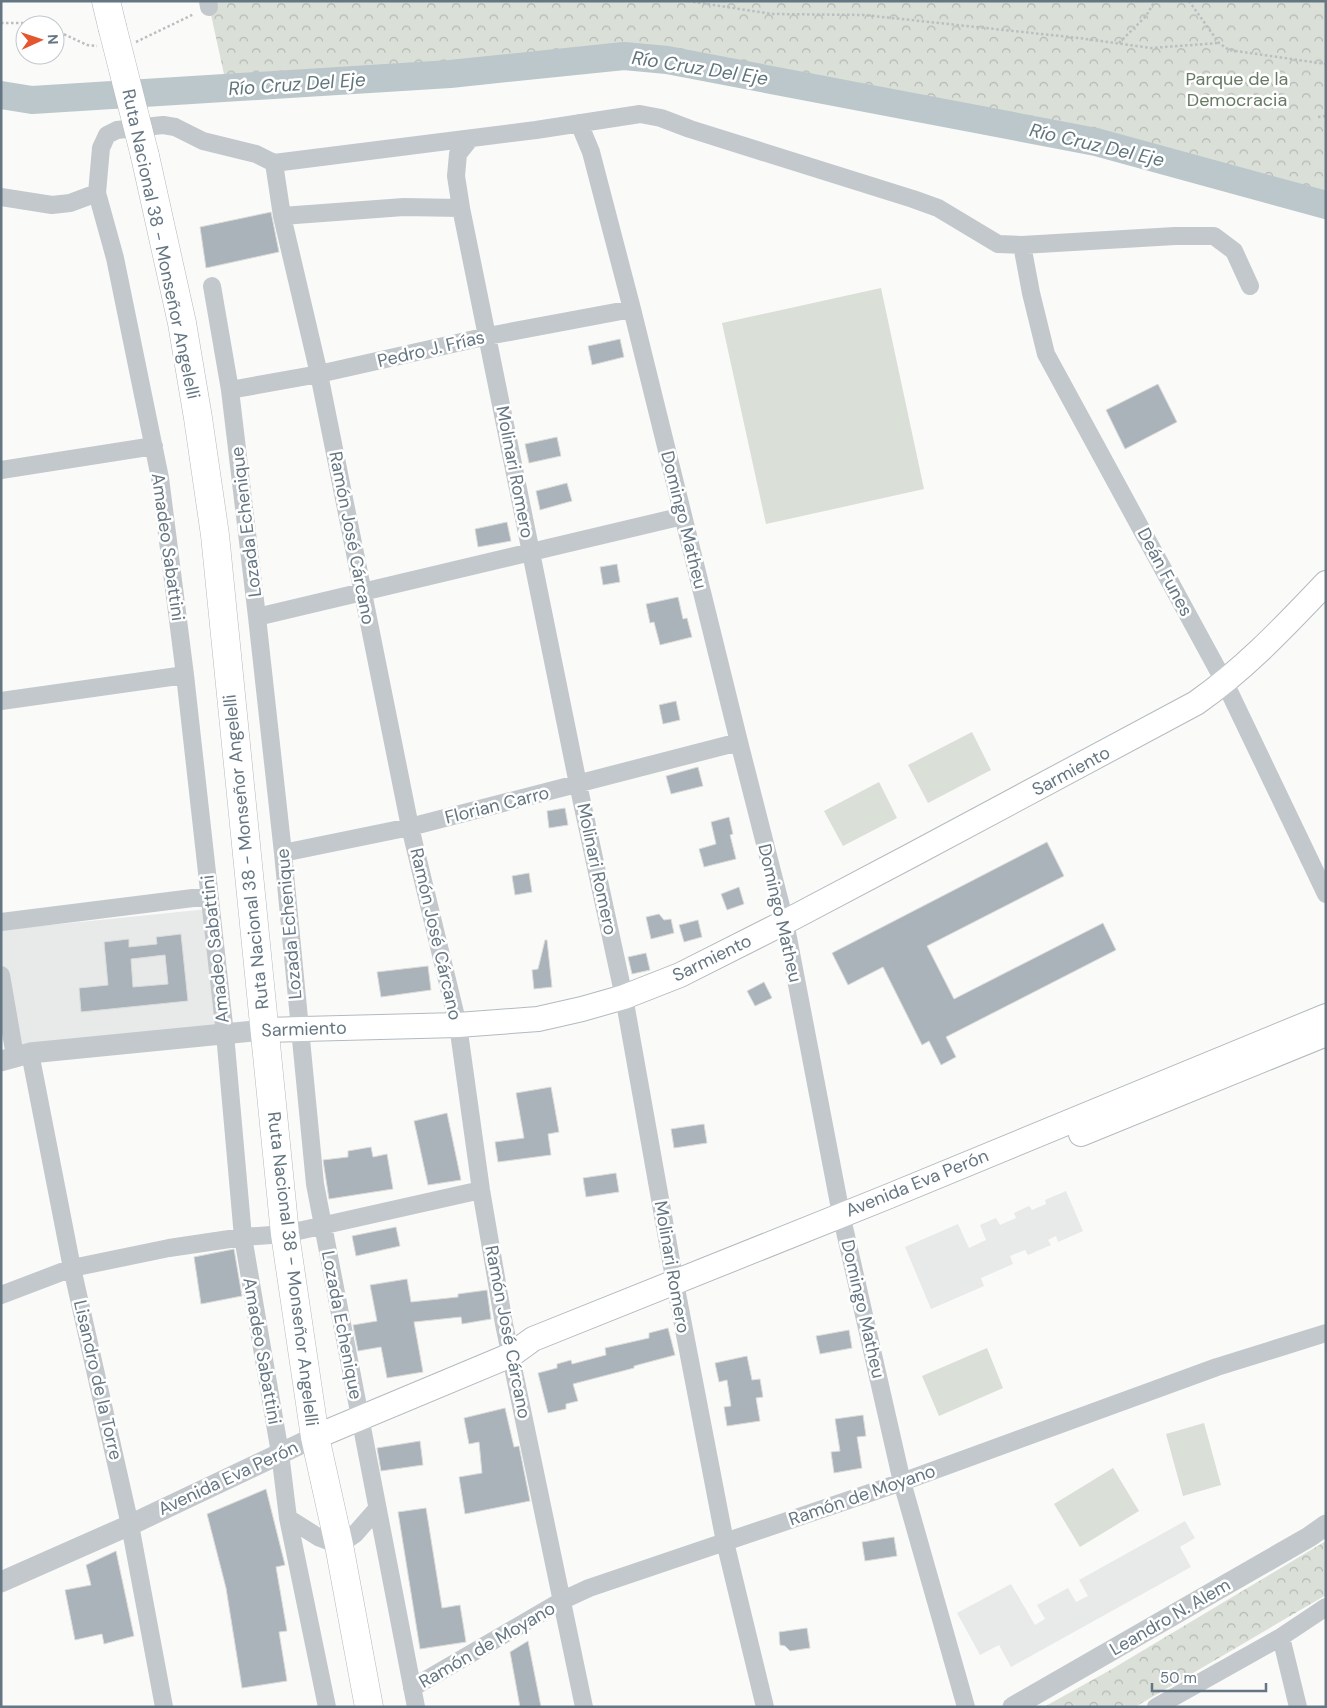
<svg xmlns="http://www.w3.org/2000/svg" width="1327" height="1708" viewBox="0 0 1327 1708" font-family="'DM Sans',sans-serif">
  <style>
    .built { fill: #e8e9e9 }
    .park { fill: url(#park-crowns) }
    .pitch { fill: #dadfd7 }
    .lines { fill: none; stroke-linecap: round; stroke-linejoin: round }
    .river { stroke: #bbc7cb; stroke-width: 28 }
    .building { fill: #aab3b9; stroke: #dcdcda; fill-rule: evenodd }
    .secondary-casing { stroke: #b3babf; stroke-width: 26 }
    .trunk-casing { stroke: #b4b9bd; stroke-width: 29 }
    .path { stroke: #bbbfc2; stroke-width: 2.5; stroke-dasharray: 2.5 2.5; stroke-linecap: butt }
    .minor { stroke: #c3c8cc; stroke-width: 18 }
    .tertiary { stroke: #c3c8cc; stroke-width: 21 }
    .secondary { stroke: #fff; stroke-width: 24 }
    .trunk { stroke: #fff; stroke-width: 28 }
    .trunk-bridge-casing { stroke: #b4b9bd; stroke-width: 29; stroke-linecap: butt }
    .trunk-bridge { stroke: #fff; stroke-width: 28 }
    .labels { text-anchor: middle; dominant-baseline: central; stroke-width: 5; stroke-linejoin: round; paint-order: stroke }
    .park-label { font-size: 18px; fill: #687a64; stroke: #fff }
    .street-label { font-size: 18px; fill: #657683; stroke: #fff }
    .water-label { font-size: 19px; font-style: italic; fill: #60757c; stroke: #fff }
  </style>
  <defs>
    <pattern id="park-crowns" width="20" height="18" patternUnits="userSpaceOnUse" patternTransform="scale(1.25)"><rect width="20" height="18" fill="#dadfd7"/><path d="M2 6a3 3 0 1 1 6 0M12 15a3 3 0 1 1 6 0" fill="none" stroke="#b4b9b4"/></pattern>
  </defs>
  <rect width="100%" height="100%" fill="#fafaf8"/>
  <!-- built -->
  <path class="built" d="M208 909 225 1034 15 1051 1 978V930Z
    M1066 1191 1083 1231 1058 1242 1056 1236 1048 1240 1051 1245 1028 1255 1025 1250 1010 1256 1013 1264 981 1278 984 1286 931 1309 905 1247 958 1224 969 1248 986 1240 980 1225 996 1218 1000 1225 1016 1218 1014 1213 1029 1206 1032 1210 1046 1204 1045 1200Z
    M1185 1521 1195 1538 1180 1547 1191 1567 1011 1667 999 1645 980 1655 957 1613 1011 1584 1035 1625 1045 1619 1037 1605 1068 1588 1076 1602 1088 1596 1079 1580Z"/>
  <!-- park -->
  <path class="park" d="M208 1H1326V205L1096 142 667 60 624 56 450 74 227 88Z
    M1326 1541V1595L1135 1707H1044L1112 1669Z"/>
  <!-- pitch -->
  <path class="pitch" d="M881 288 924 489 766 524 722 323Z
    M972 732 991 770 928 803 908 765Z
    M879 782 897 818 843 846 824 811Z
    M987 1348 1003 1388 939 1416 922 1376Z
    M1204 1423 1221 1485 1183 1496 1166 1434Z
    M1113 1468 1139 1511 1080 1547 1054 1504Z"/>
  <g class="lines">
    <!-- river -->
    <path class="river" d="M1 95 32 100 450 74 624 56 667 60 1096 142 1326 205"/>
  </g>
  <!-- building -->
  <path class="building" d="M271 212 279 252 206 268 200 227Z
    M620 339 624 357 592 365 588 346Z
    M1158 384 1177 422 1125 449 1106 410Z
    M557 437 561 456 529 463 525 444Z
    M567 483 572 501 540 510 536 491Z
    M507 522 511 541 478 547 475 529Z
    M617 564 620 582 603 585 600 567Z
    M678 597 683 619 687 618 692 637 660 645 654 622 650 623 646 604Z
    M676 701 680 720 663 724 659 705Z
    M698 767 703 786 671 794 666 776Z
    M565 808 568 825 549 828 547 811Z
    M729 817 733 834 730 835 736 859 704 867 699 849 716 844 711 822Z
    M1047 842 1064 876 927 946 954 999 1103 923 1116 950 946 1037 956 1057 941 1065 929 1041 922 1045 883 967 848 985 832 953Z
    M529 873 532 892 515 895 512 876Z
    M739 887 744 904 727 910 721 894Z
    M659 914 664 920 671 919 674 933 651 939 646 917Z
    M698 920 702 937 684 942 679 925Z
    M181 934 188 1001 81 1012 79 988 108 985 104 942 129 939V947L157 944 156 937ZM165 955 168 984 133 987 131 959Z
    M545 940H547L552 987 534 989 532 970 538 969Z
    M646 953 650 970 632 974 628 957Z
    M428 966 431 990 381 997 377 972Z
    M764 982 772 998 755 1006 747 991Z
    M551 1087 559 1132 548 1134 551 1155 498 1162 495 1142 524 1138 516 1093Z
    M447 1113 461 1180 428 1185 414 1121Z
    M704 1124 707 1143 674 1148 671 1129Z
    M371 1147 373 1157 387 1154 393 1189 329 1199 323 1160 348 1157V1151Z
    M616 1173 619 1192 586 1197 583 1178Z
    M396 1227 400 1246 356 1256 352 1236Z
    M234 1249 242 1296 201 1304 194 1257Z
    M407 1279 411 1302 458 1297V1294L487 1290 491 1319 462 1324 461 1317 414 1322 423 1372 387 1378 381 1347 358 1351 353 1325 377 1321 370 1285Z
    M668 1328 675 1355 634 1366V1368L573 1384 578 1401 566 1404V1409L548 1413 538 1373 557 1368V1364L571 1360 572 1364 606 1355 605 1348 649 1338V1333Z
    M849 1330 852 1348 820 1354 816 1336Z
    M747 1356 752 1380 760 1379 763 1397 756 1398 760 1421 727 1426 724 1407 731 1406 727 1380 719 1382 715 1363Z
    M505 1408 514 1447 519 1446 530 1501 465 1514 459 1477 482 1473 479 1442 469 1444 464 1418Z
    M863 1415 866 1436 857 1437 862 1468 834 1473 831 1452 840 1451 835 1419Z
    M420 1441 423 1465 381 1471 377 1448Z
    M266 1489 285 1565 276 1567 287 1631 279 1632 287 1681 242 1688 226 1588 207 1514Z
    M426 1508 442 1608 460 1605 466 1642 420 1649 398 1512Z
    M894 1537 897 1556 865 1561 862 1542Z
    M116 1551 134 1636 104 1644 102 1634 75 1640 65 1590 91 1585 86 1565Z
    M807 1628 810 1648 790 1651 785 1646 780 1645 779 1632Z
    M528 1641 541 1707H520L510 1652Z"/>
  <g class="lines">
    <defs>
      <path id="secondary" d="M264 1030 458 1025 538 1019 582 1009 624 997 680 975 785 922 912 855 1196 703C1246 668 1284 627 1326 583
        M1081 1134 1326 1034
        M315 1437 511 1355 533 1339 887 1197 1326 1016"/>
      <path id="trunk" d="M106 1 112 26
        M145 156 182 323 198 418 215 535 285 1234 315 1437 339 1545 369 1707"/>
    </defs>
    <!-- secondary casing -->
    <use href="#secondary" class="secondary-casing"/>
    <!-- trunk casing -->
    <use href="#trunk" class="trunk-casing"/>
    <!-- path -->
    <path class="path" d="M688 1 772 14 864 15 1079 38 1151 48 1219 43
      M1189 1 1219 43 1229 50 1326 64
      M1 23H34L40 25
      M55 30 87 45 97 46
      M136 42 194 14
      M1119 43 1146 16 1155 1
      M1318 117 1326 116"/>
    <!-- minor -->
    <path class="minor" d="M208 1 209 7
      M579 123 591 152 632 309 739 742 785 922 841 1214 902 1482 966 1707
      M274 163 282 216 319 374 410 827 458 1025 481 1190 504 1324 584 1707
      M1 197 52 205 70 203 97 193
      M461 208 456 176 458 154 470 139
      M282 216 404 207 461 208 578 784 624 997 675 1283 725 1542 765 1707
      M1022 245 1031 293 1046 354 1225 683 1326 894
      M212 286 230 390 257 617 283 853 315 1184 416 1707
      M230 390 319 374 488 336 632 309
      M1 470 154 446
      M257 617 683 516
      M1 701 185 675
      M283 853 410 827 739 742
      M1 922 209 896
      M1 975 15 1056
      M30 1053 72 1268 130 1525 164 1707
      M1 1295 72 1268 169 1248 243 1237 285 1234 481 1190
      M288 1518 318 1537 339 1545 355 1534 377 1509
      M1281 1637 1298 1707
      M412 1688 563 1600 589 1588 902 1482 1217 1367 1326 1333
      M327 1707 288 1518 280 1453 243 1237 225 1034 185 675 160 478 115 258 97 193 101 148 107 135 117 130 163 125 175 127 203 141 256 154 274 163 536 130 640 114 661 118 690 129 913 199 938 208 998 244 1022 245 1175 236H1214L1234 251 1250 286
      M1156 1707 1281 1637 1326 1607"/>
    <!-- tertiary -->
    <path class="tertiary" d="M1 1061 30 1053 264 1030
      M1 1582 130 1525 315 1437
      M1013 1707 1309 1537 1326 1525"/>
    <!-- secondary -->
    <use href="#secondary" class="secondary"/>
    <!-- trunk -->
    <use href="#trunk" class="trunk"/>
    <defs>
      <path id="trunk-bridge" d="M112 26 145 156"/>
    </defs>
    <!-- trunk-bridge casing -->
    <use href="#trunk-bridge" class="trunk-bridge-casing"/>
    <!-- trunk-bridge -->
    <use href="#trunk-bridge" class="trunk-bridge"/>
  </g>
  <g class="labels">
    <!-- park labels -->
    <g class="park-label">
      <text x="1237" y="79">Parque de la<tspan x="1237" dy="21">Democracia</tspan></text>
    </g>
    <!-- street labels -->
    <g class="street-label">
      <text transform="translate(161 244) rotate(78)">Ruta Nacional 38 - Monseñor Angelelli</text>
      <text transform="translate(431 349) rotate(-13)">Pedro J. Frías</text>
      <text transform="translate(515 472) rotate(79)">Molinari Romero</text>
      <text transform="translate(684 520) rotate(76)">Domingo Matheu</text>
      <text transform="translate(246 522) rotate(-97)">Lozada Echenique</text>
      <text transform="translate(352 538) rotate(79)">Ramón José Cárcano</text>
      <text transform="translate(168 547) rotate(82)">Amadeo Sabattini</text>
      <text transform="translate(1165 572) rotate(62)">Deán Funes</text>
      <text transform="translate(1071 771) rotate(-28)">Sarmiento</text>
      <text transform="translate(497 805) rotate(-14)">Florian Carro</text>
      <text transform="translate(246 852) rotate(-96)">Ruta Nacional 38 - Monseñor Angelelli</text>
      <text transform="translate(597 869) rotate(78)">Molinari Romero</text>
      <text transform="translate(780 913) rotate(77)">Domingo Matheu</text>
      <text transform="translate(289 924) rotate(-95)">Lozada Echenique</text>
      <text transform="translate(436 934) rotate(77)">Ramón José Cárcano</text>
      <text transform="translate(215 949) rotate(-96)">Amadeo Sabattini</text>
      <text transform="translate(712 958) rotate(-26)">Sarmiento</text>
      <text transform="translate(304 1029) rotate(-2)">Sarmiento</text>
      <text transform="translate(917 1183) rotate(-22)">Avenida Eva Perón</text>
      <text transform="translate(672 1267) rotate(80)">Molinari Romero</text>
      <text transform="translate(293 1269) rotate(83)">Ruta Nacional 38 - Monseñor Angelelli</text>
      <text transform="translate(863 1309) rotate(77)">Domingo Matheu</text>
      <text transform="translate(342 1325) rotate(79)">Lozada Echenique</text>
      <text transform="translate(508 1332) rotate(79)">Ramón José Cárcano</text>
      <text transform="translate(262 1351) rotate(80)">Amadeo Sabattini</text>
      <text transform="translate(98 1380) rotate(77)">Lisandro de la Torre</text>
      <text transform="translate(228 1478) rotate(-25)">Avenida Eva Perón</text>
      <text transform="translate(862 1495) rotate(-19)">Ramón de Moyano</text>
      <text transform="translate(1170 1617) rotate(-30)">Leandro N. Alem</text>
      <text transform="translate(487 1645) rotate(-30)">Ramón de Moyano</text>
    </g>
    <!-- water labels -->
    <g class="water-label">
      <text transform="translate(700 68) rotate(9)">Río Cruz Del Eje</text>
      <text transform="translate(297 84) rotate(-4)">Río Cruz Del Eje</text>
      <text transform="translate(1097 145) rotate(13)">Río Cruz Del Eje</text>
    </g>
  </g>
  <!-- border -->
  <rect width="1327" height="1708" fill="none" stroke="#657683" stroke-width="5"/>
  <!-- north arrow -->
  <g transform="translate(40 40) rotate(87)"><circle r="24" fill="#ffffff" stroke="#c1c8cd"/>
  <path d="M0-4L9 19L0 12L-9 19Z" fill="#e4572e"/>
  <text y="-8" font-size="14" font-weight="bold" text-anchor="middle" fill="#657683">N</text>
  </g>
  <!-- scale -->
  <path d="M1152 1683v8h114v-8" fill="none" stroke="#657683" stroke-width="2.5"/>
  <text x="1160" y="1683" font-size="15" fill="#657683" stroke="#ffffff" stroke-width="4" paint-order="stroke">50 m</text>
</svg>
